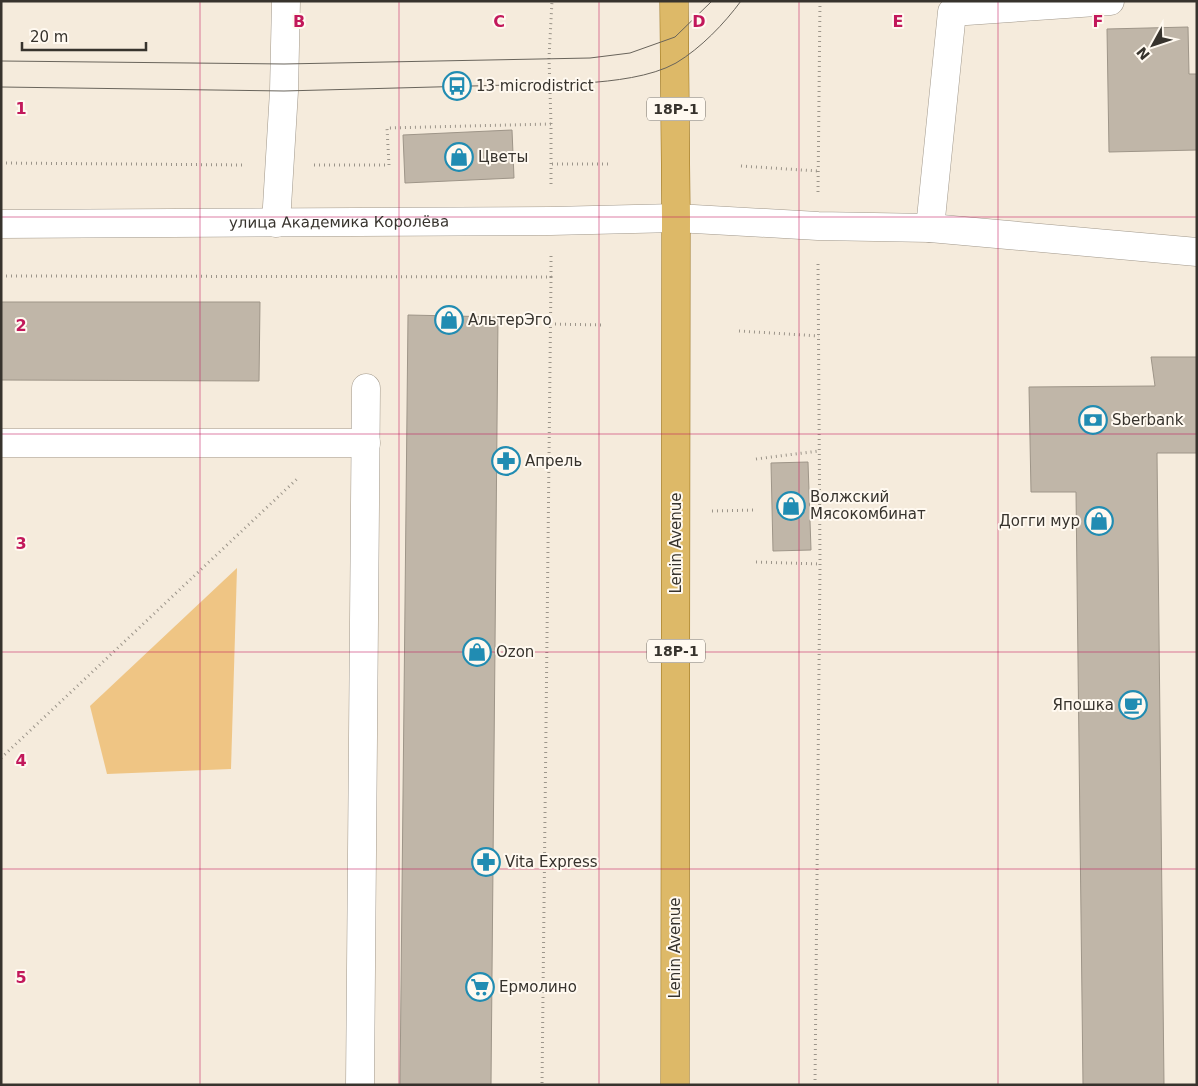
<svg xmlns="http://www.w3.org/2000/svg" width="1198" height="1086" viewBox="0 0 1198 1086" font-family="'DejaVu Sans',sans-serif">
  <style>
    .green { fill: #efc584 }
    .building { fill: #c0b6a8; stroke: #9e9588 }
    .lines { fill: none; stroke-linecap: round; stroke-linejoin: round }
    .minor-casing { stroke: #a1988b; stroke-width: 29 }
    .major-casing { stroke: #946c12; stroke-width: 29 }
    .path { stroke: #9c958a; stroke-width: 3; stroke-dasharray: 1 4; stroke-linecap: butt }
    .minor { stroke: #fff; stroke-width: 28 }
    .major { stroke: #ddb968; stroke-width: 28 }
    .tram { stroke: #69645b; stroke-width: 1 }
    .grid { fill: none; stroke: #c2185b; stroke-width: 1; stroke-opacity: 0.55 }
    .labels { text-anchor: middle; dominant-baseline: central; stroke-width: 4; stroke-linejoin: round; paint-order: stroke }
    .shield { fill: #fff9f0; stroke: #736e68; stroke-width: 1 }
    .shield-label { font-size: 14px; font-weight: bold; fill: #37332d }
    .poi-label { font-size: 15px; fill: #37332d; stroke: #fff9f0; text-anchor: start }
    .street-label { font-size: 15px; fill: #37332d; stroke: #fff9f0 }
    .grid-label { font-size: 16px; text-anchor: middle; font-weight: bold; fill: #c2185b; stroke: #fff9f0; stroke-width: 4; stroke-linejoin: round; paint-order: stroke }
  </style>
  <rect width="100%" height="100%" fill="#f5ebdc"/>
  <!-- green -->
  <path class="green" d="M237 568 231 769 107 774 90 706Z"/>
  <!-- building -->
  <path class="building" d="M1188 27 1189 74H1197V150L1109 152 1107 29Z
    M512 130 514 178 405 183 403 135Z
    M1 302H260L259 381 1 380Z
    M408 315 498 317 491 1085H400Z
    M1151 357H1197V453H1157L1164 1085H1083L1076 492H1031L1029 387 1155 386Z
    M808 462 811 550 773 551 771 463Z"/>
  <g class="lines">
    <defs>
      <g id="minor">
        <path d="M276 223 284 91 286 1"/>
        <path id="s1" d="M1 224 551 221 676 218 818 226 930 228 1197 252"/>
        <path d="M930 228 952 12 1110 1"/>
        <path d="M1 443H366"/>
        <path d="M360 1085 366 388"/>
      </g>
      <path id="major" d="M674 1 676 218 675 1085"/>
    </defs>
    <!-- minor casing -->
    <use href="#minor" class="minor-casing"/>
    <!-- major casing -->
    <use href="#major" class="major-casing"/>
    <!-- path -->
    <path class="path" d="M551 124 549 58 552 1
      M1 163 243 165
      M552 164H608
      M314 165H389L387 128 551 124V185
      M741 166 818 171
      M818 192 820 1
      M551 256V277
      M1 276 551 277 542 1085
      M550 324 603 325
      M739 331 819 336
      M756 459 819 451
      M712 511 756 510
      M756 562 820 564
      M1 758 297 479
      M815 1085 820 564 818 260"/>
    <!-- minor -->
    <use href="#minor" class="minor"/>
    <!-- major -->
    <use href="#major" class="major"/>
    <!-- tram -->
    <path class="tram" d="M1 61 284 64 590 58 630 53 675 37 712 1
      M1 87 284 91 585 83C613 81 651 77 676 63 701 48 724 24 741 1"/>
  </g>
  <!-- grid -->
  <path class="grid" d="M200 1V1085M399 1V1085M599 1V1085M799 1V1085M998 1V1085M1 217H1197M1 434H1197M1 652H1197M1 869H1197"/>
  <!-- icons -->
  <defs>
    <symbol id="bus-ring" viewBox="-11 -11 22 22"><circle r="9.5" fill="#fff9f0" stroke="#218cb2" stroke-width="1.5"/><path d="M-5-6H5V4H4V6H2V4H-2V6H-4V4H-5ZM-3.5-4V0h7V-4ZM-3.5 1.2v1.5H-2V1.2ZM2 1.2v1.5H3.5V1.2Z" fill="#218cb2"/></symbol>
    <symbol id="shop-ring" viewBox="-11 -11 22 22"><circle r="9.5" fill="#fff9f0" stroke="#218cb2" stroke-width="1.5"/><path d="M-5-2.5h2.3a2.7 3.5 0 0 1 5.4 0H5L5.5 6h-11ZM-1.5-2.5h3a1.5 2.3 0 0 0-3 0Z" fill="#218cb2"/></symbol>
    <symbol id="bank-ring" viewBox="-11 -11 22 22"><circle r="9.5" fill="#fff9f0" stroke="#218cb2" stroke-width="1.5"/><path d="M-6-4H6V4H-6ZM0-2.3a2.3 2.3 0 1 0 0 4.6a2.3 2.3 0 1 0 0-4.6Z" fill="#218cb2"/></symbol>
    <symbol id="pharmacy-ring" viewBox="-11 -11 22 22"><circle r="9.5" fill="#fff9f0" stroke="#218cb2" stroke-width="1.5"/><path d="M-2-6h4v4h4v4h-4v4h-4v-4h-4v-4h4Z" fill="#218cb2"/></symbol>
    <symbol id="cafe-ring" viewBox="-11 -11 22 22"><circle r="9.5" fill="#fff9f0" stroke="#218cb2" stroke-width="1.5"/><path d="M-5.5-4.5H6V0H3Q3 3.5 0 3.5H-2.5Q-5.5 3.5-5.5 0ZM3-3.2v2h1.7v-2ZM-6 4.5H4V6H-6Z" fill="#218cb2"/></symbol>
    <symbol id="supermarket-ring" viewBox="-11 -11 22 22"><circle r="9.5" fill="#fff9f0" stroke="#218cb2" stroke-width="1.5"/><path d="M-6-5.5h2.5l.6 2H6L4.5 2H-2.5L-4.4-4H-6ZM-1.5 3.2a1.3 1.3 0 1 0 .1 0ZM3 3.2a1.3 1.3 0 1 0 .1 0Z" fill="#218cb2"/></symbol>
  </defs>
  <g fill-rule="evenodd">
    <use href="#bus-ring" x="441" y="70" width="32" height="32"/>
    <use href="#shop-ring" x="443" y="141" width="32" height="32"/>
    <use href="#shop-ring" x="433" y="304" width="32" height="32"/>
    <use href="#bank-ring" x="1077" y="404" width="32" height="32"/>
    <use href="#pharmacy-ring" x="490" y="445" width="32" height="32"/>
    <use href="#shop-ring" x="775" y="490" width="32" height="32"/>
    <use href="#shop-ring" x="1083" y="505" width="32" height="32"/>
    <use href="#shop-ring" x="461" y="636" width="32" height="32"/>
    <use href="#cafe-ring" x="1117" y="689" width="32" height="32"/>
    <use href="#pharmacy-ring" x="470" y="846" width="32" height="32"/>
    <use href="#supermarket-ring" x="464" y="971" width="32" height="32"/>
  </g>
  <g class="labels">
    <!-- shield labels -->
    <g class="shield">
      <rect x="647" y="97.5" width="58" height="23" rx="4"/>
      <rect x="647" y="639.5" width="58" height="23" rx="4"/>
    </g>
    <g class="shield-label">
      <text x="676" y="109">18Р-1</text>
      <text x="676" y="651">18Р-1</text>
    </g>
    <!-- poi labels -->
    <g class="poi-label">
      <text x="476" y="86">13 microdistrict</text>
      <text x="478" y="157">Цветы</text>
      <text x="468" y="320">АльтерЭго</text>
      <text x="1112" y="420">Sberbank</text>
      <text x="525" y="461">Апрель</text>
      <text x="810" y="497">Волжский<tspan x="810" dy="17">Мясокомбинат</tspan></text>
      <text x="1080" y="521" text-anchor="end">Догги мур</text>
      <text x="496" y="652">Ozon</text>
      <text x="1114" y="705" text-anchor="end">Япошка</text>
      <text x="505" y="862">Vita Express</text>
      <text x="499" y="987">Ермолино</text>
    </g>
    <!-- street labels -->
    <g class="street-label">
      <text stroke="none"><textPath href="#s1" startOffset="338">улица Академика Королёва</textPath></text>
      <text transform="translate(676 543) rotate(-90)">Lenin Avenue</text>
      <text transform="translate(675 948) rotate(-90)">Lenin Avenue</text>
    </g>
  </g>
  <g class="grid-label">
    <text x="299" y="27">B</text>
    <text x="499" y="27">C</text>
    <text x="699" y="27">D</text>
    <text x="898" y="27">E</text>
    <text x="1098" y="27">F</text>
    <text x="21" y="114">1</text>
    <text x="21" y="331">2</text>
    <text x="21" y="549">3</text>
    <text x="21" y="766">4</text>
    <text x="21" y="983">5</text>
  </g>
  <!-- border -->
  <rect width="1198" height="1086" fill="none" stroke="#37332d" stroke-width="5"/>
  <!-- north arrow -->
  <g transform="translate(1153 45) rotate(230)" stroke="#fff9f0" stroke-width="4" paint-order="stroke">
  <path d="M0-4L9 19L0 12L-9 19Z" fill="#37332d"/>
  <text y="-8" font-size="14" font-weight="bold" text-anchor="middle" fill="#37332d">N</text>
  </g>
  <!-- scale -->
  <path d="M22 42v8h124v-8" fill="none" stroke="#37332d" stroke-width="2.5"/>
  <text x="30" y="42" font-size="15" fill="#37332d" stroke="#fff9f0" stroke-width="4" paint-order="stroke">20 m</text>
</svg>
